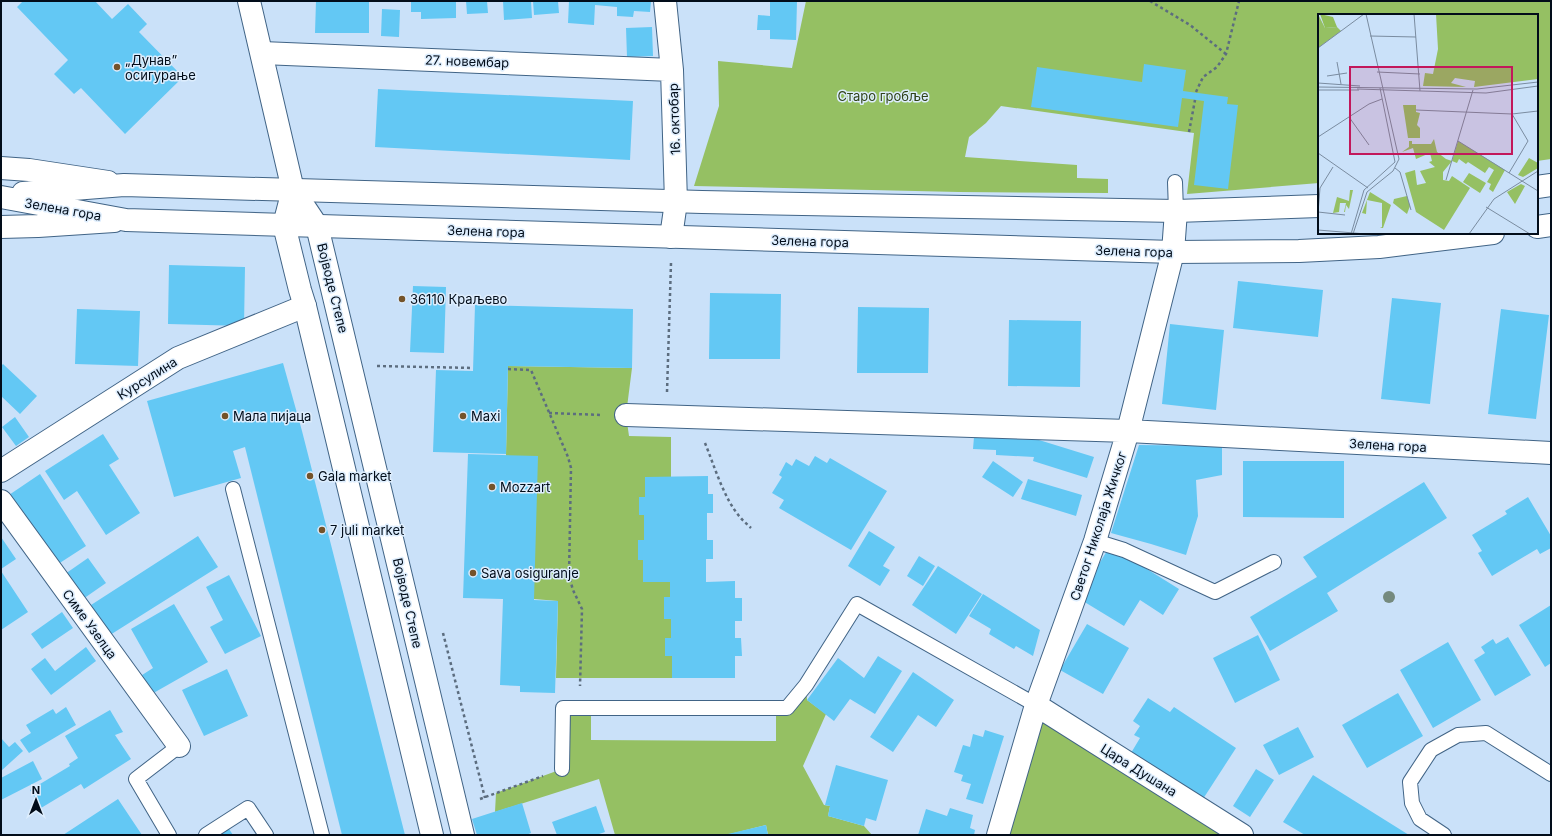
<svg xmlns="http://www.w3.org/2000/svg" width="1552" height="836" viewBox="0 0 1552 836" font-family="Inter,sans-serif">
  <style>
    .green { fill: #95c063 }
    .building { fill: #63c8f4 }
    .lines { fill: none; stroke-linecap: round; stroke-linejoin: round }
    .service-casing { stroke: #416486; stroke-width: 16 }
    .minor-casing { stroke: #416486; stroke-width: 24 }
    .tertiary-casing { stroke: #416486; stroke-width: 24 }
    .primary-casing { stroke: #416486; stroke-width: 24 }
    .path { stroke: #5c6d7f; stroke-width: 2.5; stroke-dasharray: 3 3; stroke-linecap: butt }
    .service { stroke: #fff; stroke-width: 14 }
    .minor { stroke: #fff; stroke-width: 22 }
    .tertiary { stroke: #fff; stroke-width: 22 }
    .primary { stroke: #fff; stroke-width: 22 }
    .tree { fill: #758a7e }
    .poi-dot { fill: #74532a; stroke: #ddedfd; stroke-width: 1.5 }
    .labels { text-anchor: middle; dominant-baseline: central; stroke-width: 3; stroke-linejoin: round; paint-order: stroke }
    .poi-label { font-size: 13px; fill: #020d1a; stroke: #ddedfd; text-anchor: start }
    .street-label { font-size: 13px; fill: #020d1a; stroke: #ddedfd }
    .park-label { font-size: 13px; fill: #304319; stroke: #ddedfd }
    .inset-road { fill: none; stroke: #7a8ca0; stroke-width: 1 }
    .view { fill: #c2185b; fill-opacity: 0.15; stroke: #c2185b; stroke-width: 2 }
    .inset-edge { fill: none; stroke: #020d1a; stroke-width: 2 }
  </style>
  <rect width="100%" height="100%" fill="#cae1f9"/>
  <!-- green -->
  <path class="green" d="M806 1H1551V159L1537 161V15H1319V183L1187 194 1194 133 1001 106 986 123 969 137 965 157 1077 165V178L1108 179V193L959 192 694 186 719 106 718 61 792 68Z
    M508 366 632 368 626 415 629 436 671 437V477H645V497L639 515H644V540H638V559L643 560 670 582V597L664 619H671V638H665V656H672V678H556L558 601 534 599 506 455Z
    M806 685 807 700 826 714 803 766 824 805 830 806 828 816 864 826 872 835H768L766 825 726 835H615L599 779 495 812 496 793 562 769 563 708H591V740L776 741V708Z
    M1036 705 1242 835H998Z"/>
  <!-- building -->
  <path class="building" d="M23 1H95L112 19 128 4 147 24 139 32 183 77 125 134 81 88 74 94 54 74 68 60 17 7Z
    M316 1H369V33H315Z
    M411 1H456V18L421 19V12H411Z
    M466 1H487L488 13 467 14Z
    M503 1H531L532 18 504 20Z
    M533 1H558L559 13 534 15Z
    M569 1H651L650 12 634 11 633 17 617 16V7L595 5 594 25 568 23Z
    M770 1H797L796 40 770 39V30H757L758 15 770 16Z
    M382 9 400 10 399 37 381 36Z
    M652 27 653 56 627 57 626 28Z
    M1144 64 1186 70 1183 91 1228 97 1227 104 1238 105 1228 189 1194 185 1204 101 1182 98 1178 127 1031 107 1037 67 1142 82Z
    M378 89 633 101 630 160 375 147Z
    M169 265 245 267 244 326 168 324Z
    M1238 281 1323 290 1318 337 1233 328Z
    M413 286 446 287 444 353 410 352Z
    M710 293 781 294 780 359H709Z
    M1392 298 1441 303 1430 404 1381 399Z
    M475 305 633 309 632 368 508 366 506 454 433 452 436 370 473 371Z
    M858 307 929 308 928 373H857Z
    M77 309 140 311 138 366 75 364Z
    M1501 309 1549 315 1536 419 1488 414Z
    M1009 320 1081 321 1080 387 1008 386Z
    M1170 324 1224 330 1216 410 1162 404Z
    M283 363 302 431 405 835H342L245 447 233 451 241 478 174 497 147 401Z
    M3 364 37 396 20 414 1 396V366Z
    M15 417 29 437 16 446 2 427Z
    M103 434 119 459 109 465 140 513 106 535 77 491 64 500 45 471Z
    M974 437 1039 440 1094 457 1087 478 1033 461 1034 457 996 455V450L973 449Z
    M1139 445 1222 446V475L1196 480 1198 516 1186 555 1151 544 1111 533Z
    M468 454 538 456 534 600 558 601 555 693 520 692V686L500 685 503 599 463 598Z
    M815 456 827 463 830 458 887 491 851 550 779 508 784 500 772 493 782 477 779 475 786 462 792 466 796 459 809 466Z
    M993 461 1023 482 1013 497 982 477Z
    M1243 461H1344V518L1243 517Z
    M40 474 86 546 52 568 6 497Z
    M708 476V494H713V513H707V540H713V559H706V582L735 581V598H742V621H735V638H741L742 656H735V678H672V656H665V638H671V619H664V597H670V582H643V560H638V540H644V515H639V497H645V477Z
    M1028 479 1082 495 1076 516 1021 499Z
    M1424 482 1447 518 1327 593 1338 611 1270 651 1250 617 1317 577 1303 557Z
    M1528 497 1551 536V548L1540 554 1537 549 1492 576 1478 553 1482 551 1472 535 1507 514 1505 511Z
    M869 531 895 547 883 566 890 570 880 586 848 566Z
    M198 536 218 567 110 635 91 605Z
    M1 537 16 559 1 569Z
    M1110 546 1179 589 1163 615 1140 600 1124 626 1078 598Z
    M919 556 935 566 923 586 907 576Z
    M88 558 106 583 83 599 65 574Z
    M938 566 982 594 956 634 912 605Z
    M1 571 28 612 1 630Z
    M229 575 261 636 225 654 210 627 223 620 206 587Z
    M983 594 1040 630 1033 656 1016 646 1014 649 989 634 991 629 969 616Z
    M174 604 208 662 150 695 139 677 153 668 131 629Z
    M1551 605V663L1545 667 1519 625Z
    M62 612 73 628 42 649 31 634Z
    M1087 624 1129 648 1103 694 1060 670Z
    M1258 635 1280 680 1235 703 1213 658Z
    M1508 637 1531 675 1495 696 1474 660 1485 653 1481 647 1493 639 1496 644Z
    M1448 642 1481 700 1433 728 1400 670Z
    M86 647 96 661 51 695 31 669 45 658 55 671Z
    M878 656 902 671 875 714 850 699 834 721 807 700 838 658 864 678Z
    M227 669 248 716 204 736 182 690Z
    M913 672 954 700 936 727 918 715 893 752 870 737Z
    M1398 693 1423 736 1367 768 1342 725Z
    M1148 698 1170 712 1174 707 1236 748 1203 799 1131 753 1140 738 1134 735 1140 726 1133 721Z
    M66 707 76 725 29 753 20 740 31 733 26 725 53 709 56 714Z
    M110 710 123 732 115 735 131 759 84 789 81 784 41 808 30 790 70 766 69 764 78 758 65 736Z
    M1298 727 1314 757 1279 775 1263 745Z
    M985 730 1004 736 983 804 966 799 971 784 961 781 963 775 954 772 963 745 970 747 973 734 983 737Z
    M1 738 9 747 15 742 23 751 1 771Z
    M33 761 42 779 1 800V778Z
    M836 765 888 780 876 821 866 818 864 826 828 816 830 806 825 805Z
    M1256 769 1274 780 1250 817 1233 806Z
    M1313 775 1409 835H1305L1283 822Z
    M118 799 142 835H63Z
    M522 803 531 833 526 835H477L472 819Z
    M596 806 605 832 596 835H557L552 822Z
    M950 808 973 815 970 828 975 830 974 835H918L926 809 947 816Z
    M766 825 768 835H728V834Z
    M229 829 233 835H219Z"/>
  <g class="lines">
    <defs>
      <path id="service" d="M1175 182 1176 211
        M233 489 322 835
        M1095 541 1124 550 1215 592 1274 562
        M562 769 563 708H787L806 685 857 604 1036 705
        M169 835 136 779 179 746
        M206 835 248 808 266 835
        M1444 835 1420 819 1412 803 1410 782 1431 750 1458 735 1486 733 1551 774"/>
      <path id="minor" d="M665 1 672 70 676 202 671 237
        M262 53 672 70
        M1 168 29 170 108 182
        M1 227 38 226 114 221
        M626 415 1128 431 1551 453
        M1 471 178 358 305 306
        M1 501 179 746
        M1036 705 1242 835
        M998 835 1036 705 1095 541 1128 431 1173 252 1176 211"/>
      <path id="tertiary" d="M249 1 293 190 317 226 463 835
        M293 190 284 225 300 290 305 306 432 835"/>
      <path id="primary" d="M1537 187 1551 185
        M23 193 124 185 702 202 1176 211 1319 206
        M1 197 126 220 1173 252 1299 251 1379 247 1493 233
        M1537 227 1551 225"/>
    </defs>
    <!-- service casing -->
    <use href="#service" class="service-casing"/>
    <!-- minor casing -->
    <use href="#minor" class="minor-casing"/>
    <!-- tertiary casing -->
    <use href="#tertiary" class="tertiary-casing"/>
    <!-- primary casing -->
    <use href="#primary" class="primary-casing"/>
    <!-- path -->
    <path class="path" d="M1150 1 1190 25 1226 54
      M1196 92 1203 77 1217 67 1226 54 1239 1
      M1189 132 1195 100
      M377 366 473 368
      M508 369 531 370 568 457 571 468 569 576 573 590 582 609 580 686
      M667 392 671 263
      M549 413 602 415
      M705 443C714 465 724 499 740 517 743 521 747 524 751 528
      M443 633 485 798
      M480 799 543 776"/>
    <!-- service -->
    <use href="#service" class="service"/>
    <!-- minor -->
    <use href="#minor" class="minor"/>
    <!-- tertiary -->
    <use href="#tertiary" class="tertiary"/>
    <!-- primary -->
    <use href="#primary" class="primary"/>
  </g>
  <!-- trees -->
  <circle class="tree" cx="1389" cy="597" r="6"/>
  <!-- markers -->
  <g class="poi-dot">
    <circle cx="117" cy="67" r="4"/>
    <circle cx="402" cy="299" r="4"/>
    <circle cx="225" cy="416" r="4"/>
    <circle cx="463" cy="416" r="4"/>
    <circle cx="310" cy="476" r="4"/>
    <circle cx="492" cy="487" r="4"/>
    <circle cx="322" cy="530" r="4"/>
    <circle cx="473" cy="573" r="4"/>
  </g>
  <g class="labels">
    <!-- poi labels -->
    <g class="poi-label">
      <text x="125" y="60">„Дунав”<tspan x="125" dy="15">осигурање</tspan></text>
      <text x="410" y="299">36110 Краљево</text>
      <text x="233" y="416">Мала пијаца</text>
      <text x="471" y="416">Maxi</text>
      <text x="318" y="476">Gala market</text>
      <text x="500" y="487">Mozzart</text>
      <text x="330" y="530">7 juli market</text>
      <text x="481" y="573">Sava osiguranje</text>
    </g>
    <!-- street labels -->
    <g class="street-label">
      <text transform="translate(467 61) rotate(2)">27. новембар</text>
      <text transform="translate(674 119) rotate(-92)">16. октобар</text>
      <text transform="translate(63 209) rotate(10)">Зелена гора</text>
      <text transform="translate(486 231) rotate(2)">Зелена гора</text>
      <text transform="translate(810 241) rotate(2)">Зелена гора</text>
      <text transform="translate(1134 251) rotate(2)">Зелена гора</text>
      <text transform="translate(333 288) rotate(76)">Војводе Степе</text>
      <text transform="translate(147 378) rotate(-32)">Курсулина</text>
      <text transform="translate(1388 445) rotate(3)">Зелена гора</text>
      <text transform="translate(1098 526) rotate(-72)">Светог Николаја Жичког</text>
      <text transform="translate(408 603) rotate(77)">Војводе Степе</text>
      <text transform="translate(90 624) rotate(54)">Симе Узелца</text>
      <text transform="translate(1139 770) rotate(32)">Цара Душана</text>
    </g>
    <!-- park labels -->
    <g class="park-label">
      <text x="883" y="96">Старо гробље</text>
    </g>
  </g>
  <!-- overview -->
  <g transform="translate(1318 14)">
    <rect width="220" height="220" fill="#cae1f9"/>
    <path d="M0 0 7 14 19 13 23 17 0 34ZM118 0H220V65L156 73 157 67 137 64 133 69 148 73 105 72 107 59 115 60 120 35ZM85 91H98V98L102 99 99 111 102 114V124H90ZM116 125 119 138 128 145 134 147 140 127 187 156 175 178 171 175 173 170 169 168 176 156 171 153 167 159 150 148 148 150 141 145 139 149 134 147 125 158V166L131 167 134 162 152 174 126 216 98 198 87 159 97 156 99 171 108 169 102 157 117 153 111 148 114 147 112 139 98 145 95 134 84 138 91 133V127H94V130H113ZM211 144 220 149V154L205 163 200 161ZM151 159 168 169 162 179 145 168ZM203 170 207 172 197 190 189 178ZM32 176H35L31 195 28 191 27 198H26L28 189H22L21 198 15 199 19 183 31 187ZM52 178 73 191 65 214H62L64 213V189L49 186 48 200 44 199ZM89 182 92 192 89 200 75 189 76 185Z" fill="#95c063"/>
    <path d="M2 0 15 3 19 13 7 14Z" fill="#90be58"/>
    <path class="inset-road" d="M96 0 102 77M52 22 98 23M0 34 46 0M19 48 23 70M59 58 102 60M9 62 29 59M0 69 42 72M0 73 159 75 220 68M39 75 168 79 220 72M0 76H41M98 96 194 100 220 97M31 103 51 131M0 123 51 90 64 85M140 127 220 177M0 139 50 174M77 154 82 158 93 196M191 159 210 127 194 100M128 166 155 76M168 193 212 220M0 198 27 201M0 199 2 174 15 153M0 216 48 220M33 220 46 176 77 148 62 74M35 220 49 178 75 157 81 145 48 0M151 220 176 185 220 157"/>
    <path class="view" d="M32 53H194V140H32Z"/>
    <rect width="220" height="220" class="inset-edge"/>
  </g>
  <!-- border -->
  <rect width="1552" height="836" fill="none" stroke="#020d1a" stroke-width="4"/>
  <!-- north arrow -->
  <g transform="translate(36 800)" stroke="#ddedfd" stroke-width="3" paint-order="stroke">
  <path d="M0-3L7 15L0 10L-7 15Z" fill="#020d1a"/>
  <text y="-6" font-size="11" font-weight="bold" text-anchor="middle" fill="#020d1a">N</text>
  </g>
</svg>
